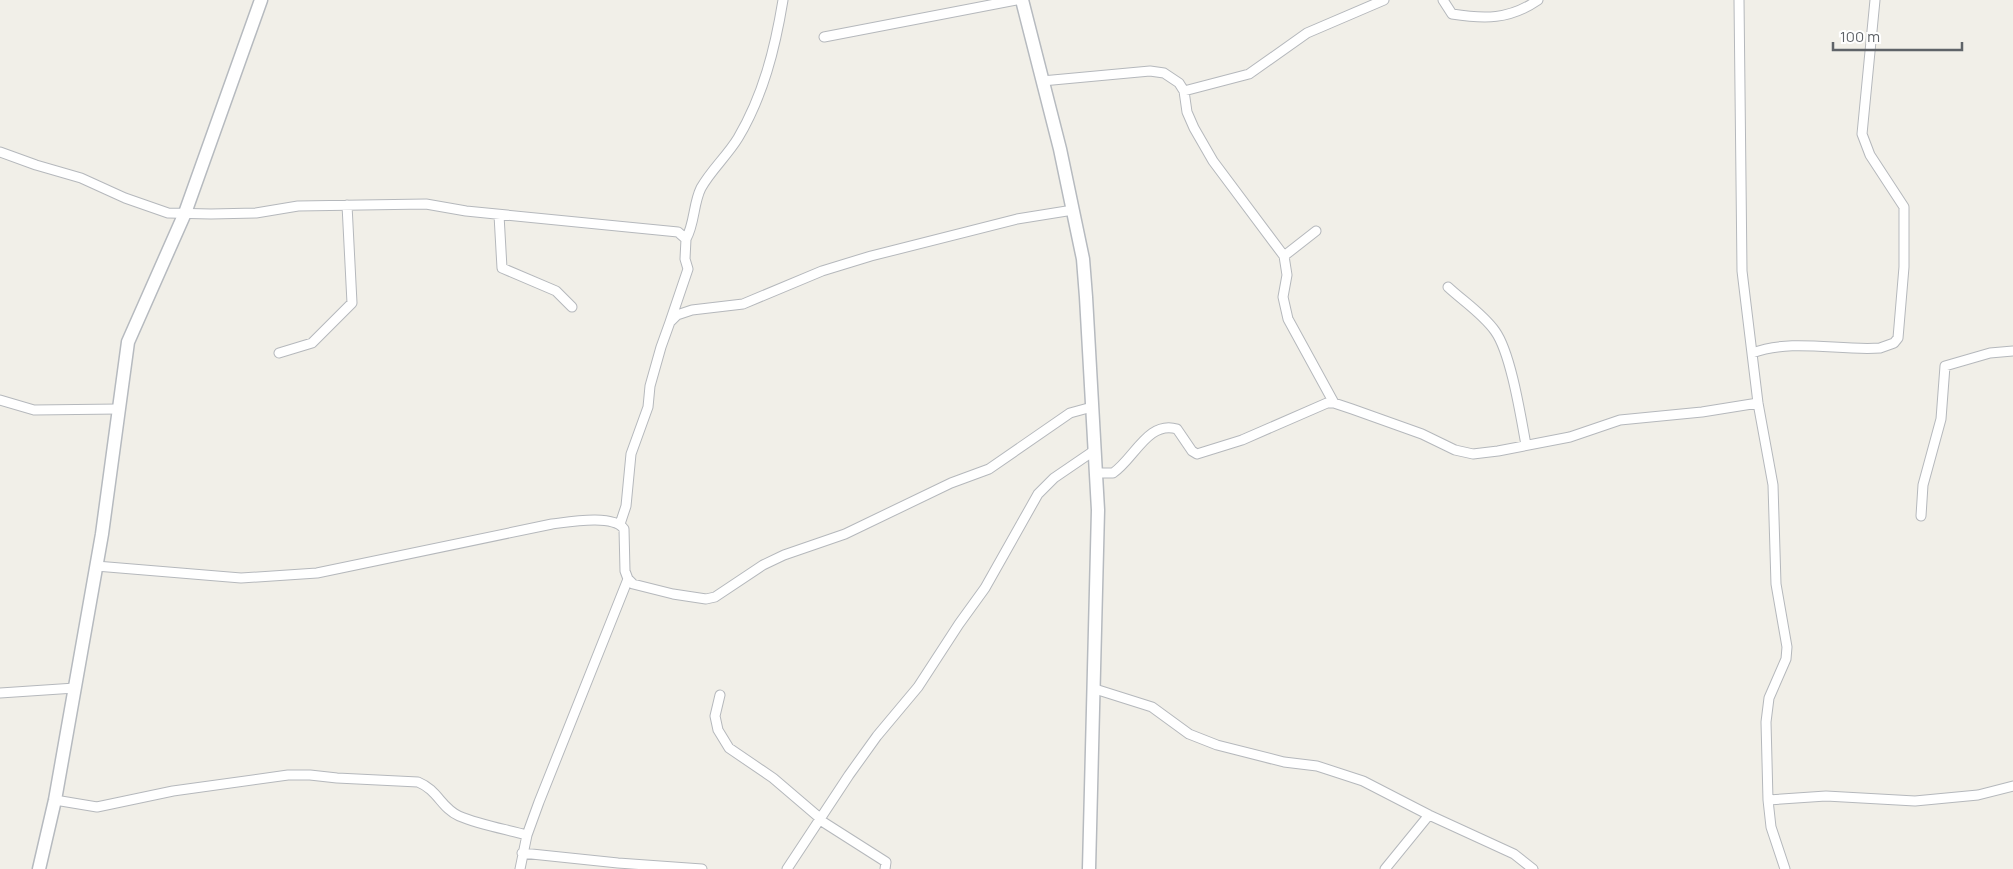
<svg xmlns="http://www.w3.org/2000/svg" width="2013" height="869" viewBox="0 0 2013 869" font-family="Manrope,sans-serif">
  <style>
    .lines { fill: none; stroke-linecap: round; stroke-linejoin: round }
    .street-casing { stroke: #b5b8bc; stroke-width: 11 }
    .secondary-casing { stroke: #b6babf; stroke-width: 15 }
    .street { stroke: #fff; stroke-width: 9 }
    .secondary { stroke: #fff; stroke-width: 12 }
  </style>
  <rect width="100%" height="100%" fill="#f1efe8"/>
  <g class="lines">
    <defs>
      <path id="street" d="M1443 0 1452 14C1484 19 1509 20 1538 0
        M1739 0 1742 271 1758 403 1773 485 1776 584 1787 647 1786 659 1769 698 1766 722 1768 800 1771 827 1785 869
        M824 37 1016 0
        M1042 81 1150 71 1164 73 1179 83 1184 91 1187 112 1194 128 1213 161 1284 256 1287 275 1283 297 1288 319 1334 403
        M1184 91 1249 74 1307 33 1384 0
        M0 152 36 165 81 178 125 198 168 213 211 214 256 213 298 206 426 204 466 211 678 232 686 239 685 259 688 269 670 322
        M499 215 502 268 556 291 572 307
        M686 239C695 223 693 204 701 188 711 170 727 156 738 138 763 96 775 49 783 0
        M1284 256 1316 231
        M1448 287C1463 301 1483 314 1495 331 1511 353 1521 418 1526 445
        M279 353 312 343 352 303 347 205
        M1752 353C1793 338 1838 351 1880 348L1894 343 1898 338 1904 267V207L1870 155 1862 134 1875 0
        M0 400 34 410 119 409
        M1096 473H1113C1134 459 1148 420 1177 429L1192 451 1197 454 1242 440 1327 403H1334L1352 409 1422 434 1455 450 1473 454 1498 451 1570 437 1620 420 1702 412 1758 403
        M1921 516 1923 485 1941 419 1945 366 1990 353 2013 351
        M620 524 626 506 631 454 648 407 650 386 661 347 670 322 677 315 692 310 743 304 822 271 871 256 1017 219 1073 210
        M96 566 241 578 317 573 552 524C569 522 613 514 624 529L625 571 628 579 633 584 673 594 706 599 715 597 763 565 784 555 845 534 951 483 989 469 1070 413 1092 407
        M1095 689 1152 707 1189 734 1217 745 1284 762 1317 766 1363 781 1429 815 1514 854 1533 869
        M0 693 75 688
        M720 695 715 716 718 730 729 748 773 778 821 819
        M55 800 97 807 173 791 288 775H310L337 778 418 782C438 790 441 808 459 816 480 825 505 829 527 835
        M1768 800 1826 796 1915 801 1978 795 2013 786
        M820 820 886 862 885 869
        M522 853 618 863 702 869
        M520 869 527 835 539 802 628 579
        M787 869 849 775 877 736 918 687 959 624 985 588 1038 494 1054 478 1095 450
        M1385 869 1429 815"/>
      <path id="secondary" d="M1022 0 1060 149 1083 259 1086 297 1098 510 1089 869
        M39 869 55 800 102 534 128 342 185 213 261 0"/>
    </defs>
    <!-- street casing -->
    <use href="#street" class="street-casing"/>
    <!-- secondary casing -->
    <use href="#secondary" class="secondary-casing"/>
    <!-- street -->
    <use href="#street" class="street"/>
    <!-- secondary -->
    <use href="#secondary" class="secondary"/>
  </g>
  <!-- scale -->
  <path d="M1833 42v8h129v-8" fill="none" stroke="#5f6368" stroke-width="2.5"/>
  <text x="1840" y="42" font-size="15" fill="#5f6368" stroke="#ffffff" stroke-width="4" paint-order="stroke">100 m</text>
</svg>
